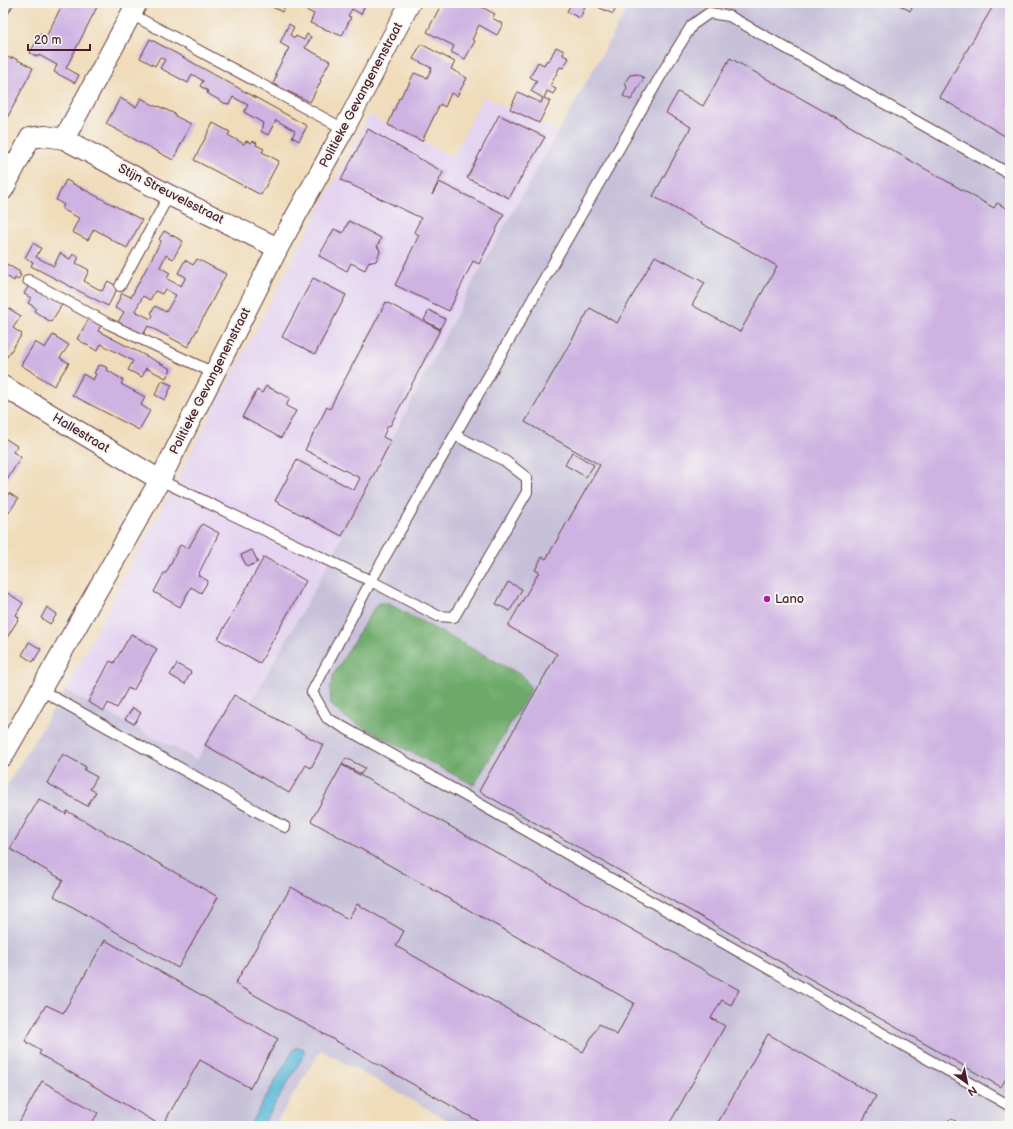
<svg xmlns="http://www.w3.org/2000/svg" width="1013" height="1129" viewBox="0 0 1013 1129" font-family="'Balsamiq Sans',sans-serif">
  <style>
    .built { fill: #e4d3f1 }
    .industrial { fill: #c6c0d9 }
    .forest { fill: #6daa6b; stroke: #5c644b }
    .water { fill: #59b8d7; stroke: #526c81 }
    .building { fill: #ceb2e2; fill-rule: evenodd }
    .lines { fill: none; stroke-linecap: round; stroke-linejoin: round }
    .lane-casing { stroke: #633b40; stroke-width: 12 }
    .street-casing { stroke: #633b40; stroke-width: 22 }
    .lane { stroke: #fff; stroke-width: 10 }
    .street { stroke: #fff; stroke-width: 20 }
    .poi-dot { fill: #b5179e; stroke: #f6f6f2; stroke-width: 1.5 }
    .labels { text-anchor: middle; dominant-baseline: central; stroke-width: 4; stroke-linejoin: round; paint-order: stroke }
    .street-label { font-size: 13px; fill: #4a1f2b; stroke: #f6f6f2 }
    .poi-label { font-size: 13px; fill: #4a1f2b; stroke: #f6f6f2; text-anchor: start }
  </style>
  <rect width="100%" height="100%" fill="#f6f6f2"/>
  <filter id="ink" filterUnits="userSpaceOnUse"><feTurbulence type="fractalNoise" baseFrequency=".025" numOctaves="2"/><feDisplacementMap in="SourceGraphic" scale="8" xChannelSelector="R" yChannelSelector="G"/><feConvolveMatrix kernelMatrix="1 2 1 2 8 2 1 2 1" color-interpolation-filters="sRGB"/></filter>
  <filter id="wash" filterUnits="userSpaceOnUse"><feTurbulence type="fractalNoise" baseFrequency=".012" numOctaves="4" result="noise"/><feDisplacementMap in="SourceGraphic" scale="16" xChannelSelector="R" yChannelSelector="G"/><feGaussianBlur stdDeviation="0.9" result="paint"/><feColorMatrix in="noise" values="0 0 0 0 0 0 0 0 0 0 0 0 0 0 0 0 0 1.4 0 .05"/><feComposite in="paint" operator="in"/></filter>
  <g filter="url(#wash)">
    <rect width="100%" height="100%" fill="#f0dcba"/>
    <!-- built -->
    <path class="built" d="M483 96 558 132 473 282 316 587 251 702 235 693 197 760 65 690 369 115 453 157Z"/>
    <!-- industrial -->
    <path class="industrial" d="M631 3H1010V1126H459L321 1050 274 1126H3V792L65 690 197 760 235 693 251 702 316 587 473 282Z"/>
    <!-- forest -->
    <path class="forest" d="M379 603H387L523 676 531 689 474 785 346 718 331 705 330 689 334 674 372 611Z"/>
    <!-- water -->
    <path class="water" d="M297 1047 304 1049V1055L262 1126H249L294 1049Z"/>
    <g id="blocks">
      <!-- building -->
      <path class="building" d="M3 3H14L8 14 3 11Z
        M63 3H99L66 68 79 75 75 83 54 72 57 65 39 55 38 57 30 53 40 34 46 37Z
        M265 3H287L282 12Z
        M309 3H366L361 14 352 9 348 16 351 17 342 36 310 23 314 14 306 10Z
        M442 3H474L495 14 492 18 503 24 497 35 479 25 472 40 475 41 465 59 451 52 454 46 427 32Z
        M571 3H577L585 7 580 18 567 12Z
        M600 3H610L617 6 613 14 598 7Z
        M896 3H915L910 11Z
        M995 3H1010V139L939 97Z
        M289 24 294 27 290 35 295 38 296 36 304 40 307 34 311 37 305 48 330 61 320 80 321 81 310 102 273 84 277 75 275 74 289 48 280 43Z
        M150 39 307 126 299 141 292 137 295 131 276 120 268 135 261 131 263 123 244 112 248 105 233 97 229 104 224 103 207 93 208 91 200 86 203 81 192 74 188 83 160 68 165 60 160 57 155 66 140 58Z
        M421 44 455 62 451 69 467 78 457 96 451 93 445 107 440 104 422 141 388 125 399 98 400 99 405 88H407L414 73 427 78 432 68 413 59Z
        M556 47 564 51 563 55 569 58 563 68 560 67 550 86 556 89 553 94 547 91 544 98 550 101 539 123 510 109 518 92 541 103 543 98 531 91 537 81 530 77 538 62 544 65 547 60 549 61Z
        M4 55 11 59 12 57 33 68 3 126V58Z
        M730 58 994 208 997 203 1010 210V1072L1001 1087 479 791 557 654 508 626 539 572 535 570 542 557 546 559 600 465 525 422 590 308 617 323 655 256 705 283 692 305 740 332 777 266 653 196 691 127 666 113 678 92 703 106Z
        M638 74 644 78 631 100 623 96 627 88 625 82 630 75Z
        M120 98 136 107 141 98 157 107 158 106 175 114V116L191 124 173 160 106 124Z
        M499 115 545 137 509 198 467 178Z
        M213 123 230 132 228 135 244 144 246 141 251 143 252 141 257 143 256 145 264 149 262 152 279 161 261 195 194 160Z
        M368 129 443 172 432 195 439 182 504 214 479 264 473 261 449 311 395 285 419 235 414 232 421 218 341 180Z
        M66 180 142 220 127 248 110 239V238L94 229 88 240 72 232 79 218 62 209 64 205 56 200Z
        M349 221 381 238 377 247 379 248 380 252 376 261 372 262 369 261 365 270 351 263 347 271 319 256 334 229 343 233Z
        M164 231 183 241 173 259 166 255 160 267 170 273 167 279 181 286 186 277 178 273 185 260 193 265 197 259 226 274 188 347 148 326 143 335 118 322 124 312 115 308 122 293 131 297 161 241 159 239ZM165 289 176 295 166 312 155 306 151 313 153 315 151 319 135 311 143 296 150 300 155 291 162 294Z
        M33 243 41 248 36 257 54 266 60 253 70 259 73 254 79 257 76 263 89 270 84 281 102 291 108 281 118 287 108 306 31 266 33 262 25 258Z
        M3 262 20 272 19 274 21 275 18 280 15 278 14 281 5 275 3 279Z
        M313 278 346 295 315 354 282 337Z
        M29 285 63 303 51 322 34 311 36 308 28 303 31 298 24 294Z
        M386 302 440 330 390 426 388 425 383 437 391 441 342 536 275 501 297 460 354 490 360 478 305 450 327 407 330 409 335 398Z
        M3 305 21 316 13 328 22 334 7 357 3 355Z
        M429 310 445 319 440 329 424 320Z
        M90 317 102 323 98 331 171 369 166 378 146 368 142 377 128 370 133 361 101 344 97 351 77 339Z
        M53 335 69 345 60 358 69 363 54 386 21 365 35 342 45 348Z
        M101 365 108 368 107 370 123 380 121 384 145 397 141 405 150 411 139 430 72 395 83 374 93 380 96 374 94 373 98 366Z
        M162 381 172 385 165 400 155 395Z
        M266 386 290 398 286 406 296 411 281 438 242 417 257 390 262 393Z
        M3 437 17 446 13 452 21 457 7 480 3 477Z
        M572 452 594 465 586 477 565 465Z
        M9 493 18 499 8 514 3 511V503Z
        M202 524 219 533 198 575 208 581 201 593 191 587 180 607 154 592 164 573H166L180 545 188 549Z
        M252 550 258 562 247 567 241 555Z
        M264 557 306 581 260 663 218 639Z
        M508 582 522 589 510 611 496 604Z
        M3 590 23 603 16 615 19 618 5 641 3 639Z
        M47 607 57 614 50 624 41 618Z
        M131 634 157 649 133 691 128 688 117 708 108 703 104 711 88 702 110 661 114 663Z
        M29 642 41 649 33 662 22 655Z
        M177 664 191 672 185 684 170 675Z
        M234 695 323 745 311 768 306 765 289 793 205 745Z
        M133 708 141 713 134 724 125 719Z
        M63 754 86 767 84 770 97 777 90 789 96 792 87 806 47 783Z
        M346 758 365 768 361 774 342 764Z
        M342 765 739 990 731 1005 722 1000 711 1018 725 1026 668 1126H487L235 984 291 887 348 919 357 904 404 931 396 946 583 1052 599 1024 617 1035 634 1003 311 821Z
        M39 799 66 814 67 811 218 897 178 968 54 896 63 880 10 849Z
        M105 940 278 1039 250 1088 200 1060 162 1126 39 1054 41 1051 25 1041 46 1005 63 1013Z
        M768 1034 876 1096 860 1126H716Z
        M42 1081 98 1113 90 1126H17Z"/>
    </g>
  </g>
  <g filter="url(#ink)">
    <use href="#blocks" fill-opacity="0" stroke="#633b40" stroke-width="1"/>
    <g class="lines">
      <defs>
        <path id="lane" d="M131 14 344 129
          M3 156 17 164
          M1010 174 729 16 709 13 692 25 664 70 371 581 312 692 327 718 471 799 1010 1106
          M28 280 109 324 214 373
          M120 286 169 195
          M160 480 371 581 438 616 454 617 527 492V478L505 461 455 435
          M41 690 285 827
          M951 1125 953 1126"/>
        <path id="street" d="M64 139 137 3
          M3 190 30 138 45 136 64 139 169 195 278 248
          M3 386 160 480
          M3 756 160 480 278 248 344 129 410 3"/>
      </defs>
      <!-- lane casing -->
      <use href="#lane" class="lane-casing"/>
      <!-- street casing -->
      <use href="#street" class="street-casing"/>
      <!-- lane -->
      <use href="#lane" class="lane"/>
      <!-- street -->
      <use href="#street" class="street"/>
    </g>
  </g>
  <!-- markers -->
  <circle class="poi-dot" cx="767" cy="599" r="4"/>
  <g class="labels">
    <!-- street labels -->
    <g class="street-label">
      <text transform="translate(361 95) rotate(-62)">Politieke Gevangenenstraat</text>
      <text transform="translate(171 194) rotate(27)">Stijn Streuvelsstraat</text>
      <text transform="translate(210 381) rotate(-63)">Politieke Gevangenenstraat</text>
      <text transform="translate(81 433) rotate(31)">Hallestraat</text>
    </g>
    <!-- poi labels -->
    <g class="poi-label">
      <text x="775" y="599">Lano</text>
    </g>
  </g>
  <!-- margin -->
  <rect width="1013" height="1129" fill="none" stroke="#f6f6f2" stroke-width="16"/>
  <!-- north arrow -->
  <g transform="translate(967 1083) rotate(147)" stroke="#f6f6f2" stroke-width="3" paint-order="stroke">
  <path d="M0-3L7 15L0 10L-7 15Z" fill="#4a1f2b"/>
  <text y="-6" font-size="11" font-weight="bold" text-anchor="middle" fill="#4a1f2b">N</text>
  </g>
  <!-- scale -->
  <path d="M28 44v6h62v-6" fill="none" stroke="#4a1f2b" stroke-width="2"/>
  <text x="34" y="44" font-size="12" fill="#4a1f2b" stroke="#f6f6f2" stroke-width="3" paint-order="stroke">20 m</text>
</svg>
